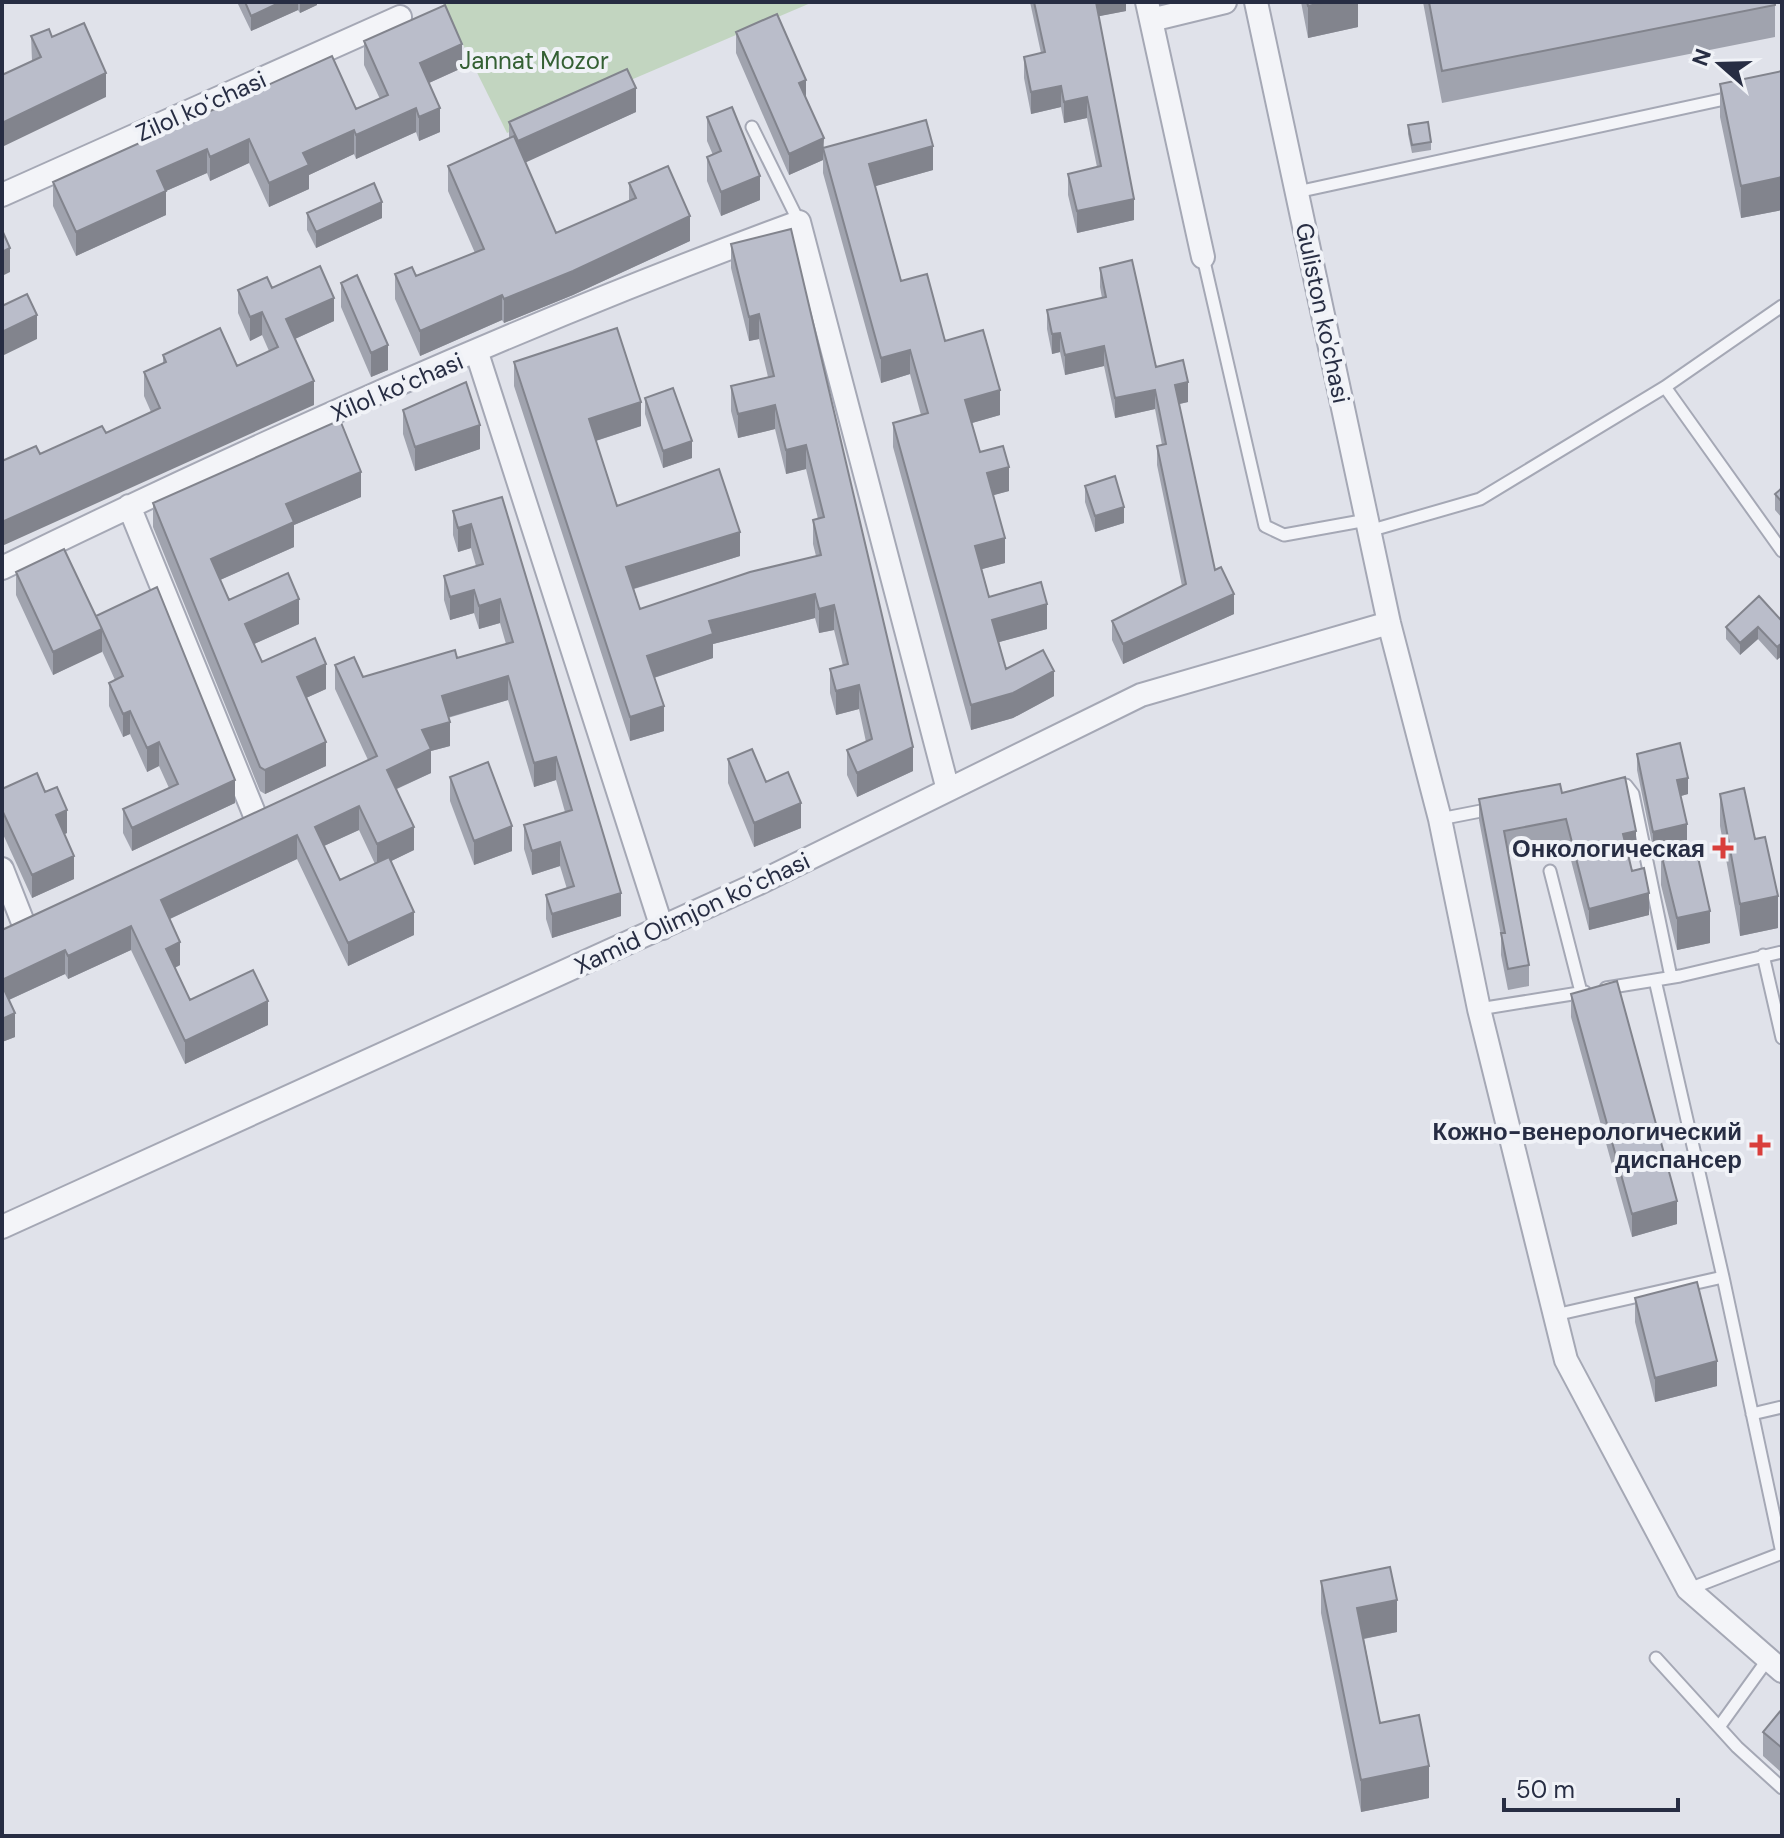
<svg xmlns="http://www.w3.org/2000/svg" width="1784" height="1838" viewBox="0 0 1784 1838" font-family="'DM Sans',sans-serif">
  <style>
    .green { fill: #c2d5c0 }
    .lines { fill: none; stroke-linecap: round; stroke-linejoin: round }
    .lane-casing { stroke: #a5a8b5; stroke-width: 15 }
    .street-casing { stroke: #a5a8b5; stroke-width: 26 }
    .lane { stroke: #f3f4f8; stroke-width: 11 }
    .street { stroke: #f3f4f8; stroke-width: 22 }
    .wall { fill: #a0a3ae; fill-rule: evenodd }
    .shaded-wall { fill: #82848d }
    .building { fill: #babdca; stroke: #82848d; stroke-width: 2 }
    .poi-dot { fill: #d93e3b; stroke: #f0f2f7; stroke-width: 3 }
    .labels { text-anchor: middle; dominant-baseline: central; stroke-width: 8; stroke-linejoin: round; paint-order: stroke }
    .park-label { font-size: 24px; fill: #346033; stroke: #f0f2f7 }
    .street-label { font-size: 24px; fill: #272d43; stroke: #f0f2f7 }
    .poi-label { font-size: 24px; font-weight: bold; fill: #272d43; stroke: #f0f2f7; text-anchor: end }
  </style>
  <rect width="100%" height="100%" fill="#e0e2ea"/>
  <!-- green -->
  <path class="green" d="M442 2H813L507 133Z"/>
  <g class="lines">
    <defs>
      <path id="lane" d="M752 127 799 222
        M1297 192 1734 97
        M1203 257 1265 526 1284 535 1367 520
        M1665 387 1782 551
        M1369 531 1480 499 1665 387 1782 306
        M1614 787 1626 785 1633 794 1671 977
        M1440 819 1491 809
        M1550 871 1581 992
        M1763 955 1782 1038
        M1606 988 1680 976 1782 952
        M1479 1009 1585 992
        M1723 1277 1782 1553
        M1555 1315 1723 1277 1655 980
        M1752 1414 1782 1407
        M1689 1589 1782 1553
        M1656 1658 1737 1747 1782 1788
        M1719 1727 1768 1659"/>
      <path id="street" d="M1147 2 1203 257
        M1256 2 1389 623 1440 819 1479 1009 1566 1360 1688 1589 1782 1671
        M1151 20 1225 2
        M2 195 400 17
        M477 353 662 928
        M129 506 256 818
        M2 568C262 441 527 322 799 222L948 790
        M2 869 24 925
        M2 1227 757 884 1141 695 1389 623"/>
    </defs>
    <!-- lane casing -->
    <use href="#lane" class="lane-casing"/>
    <!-- street casing -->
    <use href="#street" class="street-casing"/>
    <!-- lane -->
    <use href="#lane" class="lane"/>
    <!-- street -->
    <use href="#street" class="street"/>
  </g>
  <!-- wall -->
  <path class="wall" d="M237 2H317V5L300 13 298 10 251 31Z
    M1030 2H1126V11L1099 16 1134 220 1077 233 1068 195V174L1097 167 1087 118 1064 123 1061 107 1031 114 1024 78V57L1041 53Z
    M1301 2H1367L1358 4V27L1308 38Z
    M1423 2H1775V37L1442 103Z
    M736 32 806 100 824 148 933 170 875 186 901 281 1000 415 972 423 980 452 1009 491 993 495 1005 563 982 569 989 597 1047 629 999 642 1006 669 1054 696 1013 718 971 730 893 447V423L921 415 910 374 881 383 823 173V160L789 175 736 53Z
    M31 36 52 37 106 97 32 61Z
    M364 41 462 68 429 83 440 132 419 141 416 132 356 159 354 154 309 175V189L269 207 249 163 210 181 207 173 166 191V215L76 256 53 206V182L356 109 380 99 364 65Z
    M1782 71V210L1741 218 1720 117V84Z
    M636 112 525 162 556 233 629 201V183L690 241 573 295 504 323 502 320 420 356 395 299V274L416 276 475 253 448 191V166L509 139V122Z
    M707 117 760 200 721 216 707 181V157L713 155 707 141Z
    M1408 125 1431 142V150L1412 153 1408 134Z
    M307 213 382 218 316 248 307 230Z
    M791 229 913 771 857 797 847 775V750L866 742 859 709 836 715 830 693V669L843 666 834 630 819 633 815 618 713 644V658L654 678 664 731 630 741 514 386V362L641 426 596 441 617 506 740 556 634 589 640 609 816 556 813 544V520L818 519 806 469 786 474 775 429 738 438 731 411V386L768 377 759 339 749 341 731 268V244Z
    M1100 268 1156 367 1188 402 1179 404 1215 570 1234 614 1123 664 1112 640V621L1182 586 1157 465V446L1162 445 1155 409 1115 418 1104 366 1065 375 1060 352 1052 354 1047 329V310L1102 298 1100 287Z
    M341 283 388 370 371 377 341 307Z
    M272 288 334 321 295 339 314 405 40 454 106 433 151 412 144 396V372L163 363V355L237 366 269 351 262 335 250 341 238 313V290Z
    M645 398 692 458 663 468 645 414Z
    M403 410 480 449 415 471 403 434Z
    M1085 486 1124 523 1095 532 1085 502Z
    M1782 488V518L1775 510V494Z
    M361 497 294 525V547L220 580 229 600 299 624 254 644 262 662 326 689 306 698 326 766 265 794 260 791 153 527V503Z
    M502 497 621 916 552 938 546 919V895L567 889 560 866 532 875 524 849V825L565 812 556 780 534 787 508 700 448 718 450 746 431 751V773L397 789 414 850 391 861 414 935 348 966 297 859 170 919 180 965 175 968 190 1000 268 1025 185 1064 131 950 68 979 65 974 9 1000 15 1037 2 1042V930L368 760 335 689V665L363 677 457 658 506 644 500 623 479 629 474 613 450 620 444 600V576L476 566 471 548 458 552 453 535V511ZM359 830 375 864 340 880 324 846Z
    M16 572 96 618 235 803 132 851 123 833V809L169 788 159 766 147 772 130 734 123 737 109 706V683L115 680 102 651 53 675 16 595Z
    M1780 619 1777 660 1758 639 1740 655 1726 639V627Z
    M1637 754 1688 794 1681 796 1687 840 1653 848 1637 770Z
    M728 759 801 828 754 847 728 783Z
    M450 777 512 851 474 865 450 801Z
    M2 789 45 792 67 833 64 834 74 879 32 898 2 832Z
    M1562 793 1636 852 1628 854 1632 871 1649 915 1589 930 1566 841 1508 852 1529 965V986L1508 990 1501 955V936L1479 820V799Z
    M1720 794 1755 839 1778 928 1740 936 1720 826Z
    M1661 853 1710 943 1677 950 1661 885Z
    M1571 994 1677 1224 1632 1237 1571 1017Z
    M1635 1298 1717 1386 1655 1402 1635 1322Z
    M1321 1581 1397 1632 1364 1639 1380 1723 1429 1798 1361 1812 1321 1613Z
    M1782 1709V1773L1763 1756V1732Z"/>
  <!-- shaded-wall -->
  <path class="shaded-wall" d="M281 2H298V10L251 31V16Z
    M300 2H317V5L300 13Z
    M1095 2H1126V11L1095 17Z
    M1326 2H1358V27L1308 38V6Z
    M462 44V68L420 87V63Z
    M106 73V97L2 147V123Z
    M806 80V101L799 83Z
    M1061 86V107L1031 114V92Z
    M636 88V112L518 166V141Z
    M1087 97V118L1064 123V102Z
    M416 108V132L356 159V135Z
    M440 108V132L419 141V117Z
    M354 130V154L309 175V189L269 207V183L303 153Z
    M824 138 823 160 789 175V154Z
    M249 139V163L210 181V157Z
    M933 146V170L869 188V164Z
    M207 149V173L166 191V215L76 256V232L157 171Z
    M760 176V200L721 216V192Z
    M1782 177V210L1741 218V186Z
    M1134 199V220L1077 233V211Z
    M382 202V218L316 248V232Z
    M690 216V241L573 295 504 323V299Z
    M10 248V272L2 276V252Z
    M502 295V320L420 356V331Z
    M334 298V321L286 343V319Z
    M262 312V335L250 341V317Z
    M759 314V339L749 341V317Z
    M37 315V339L2 356V332Z
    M1060 333V352L1052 354V334Z
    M388 345V370L371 377V353Z
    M1104 346V366L1065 375V355Z
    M910 350V374L881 383V358Z
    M314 381V405L2 546V522Z
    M1188 382V402L1175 405V385Z
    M1000 390V415L965 425V400Z
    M1155 390V409L1115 418V398Z
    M641 402V426L589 443V419Z
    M775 405V429L738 438V414Z
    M480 425V449L415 471V447Z
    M692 441V458L663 468V451Z
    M806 445V469L786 474V450Z
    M1009 467V491L987 497V473Z
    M361 472V497L294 525V547L211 584V559L286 504Z
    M1124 507V523L1095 532V516Z
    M471 524V548L458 552V528Z
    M740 532V556L626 591V567Z
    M1005 538V563L975 571V546Z
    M474 590V613L450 620V597Z
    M815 594V618L713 644V658L647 680V656L709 621Z
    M1234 594V614L1123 664V644Z
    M299 599V624L245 648V624Z
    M500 599V623L479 629V606Z
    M1047 604V629L992 644V620Z
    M834 605V630L819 633V609Z
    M1758 627V639L1740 655V643Z
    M102 629V652L53 675V652Z
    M1782 643V656L1777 660V647Z
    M326 664V689L297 702V677Z
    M1054 671V696L1013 718 971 730V705Z
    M508 676V700L442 719V696Z
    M859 685V709L836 715V691Z
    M664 706V731L630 741V717Z
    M130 711V734L123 737V714Z
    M450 722V746L431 751V773L387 793V770L422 730Z
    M159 742V766L147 772V748Z
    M326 742V766L265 794V770Z
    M913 747V771L857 797V773Z
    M556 757V780L534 787V763Z
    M1688 778V794L1677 797V780Z
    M235 780V803L132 851V828Z
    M801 803V828L754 847V823Z
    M359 806V830L315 850V827Z
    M67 810V833L56 838V815Z
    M1687 824V840L1653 848V832Z
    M512 826V851L474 865V841Z
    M414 827V850L377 868V844Z
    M1636 831V852L1623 855V834Z
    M297 835V859L161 923V900Z
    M560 842V866L532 875V851Z
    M74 856V879L32 898V875Z
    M621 893V916L552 938V914Z
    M1649 893V915L1589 930V909Z
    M1778 896V928L1740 936V904Z
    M1710 911V943L1677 950V918Z
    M414 912V935L348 966V943Z
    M131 926V950L68 979V956Z
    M180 942V965L166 972V949Z
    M65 950V974L2 1003V980Z
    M268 1001V1025L185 1064V1041Z
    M15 1013V1037L2 1042V1019Z
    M1677 1201V1224L1632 1237V1214Z
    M1717 1361V1386L1655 1402V1378Z
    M1397 1600V1632L1357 1640V1608Z
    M1429 1766V1798L1361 1812V1780Z"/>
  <!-- building -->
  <path class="building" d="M245 2H281L251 16Z
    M1034 2H1096L1134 199 1077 211 1068 174 1101 166 1087 97 1064 102 1061 86 1031 92 1024 57 1045 52Z
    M1307 2H1326L1308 6Z
    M1429 2H1775V5L1442 71Z
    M445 5 462 44 420 63 440 108 419 117 416 108 356 135 354 130 303 153 309 165 269 183 249 139 210 157 207 149 157 171 166 191 76 232 53 182 332 56 356 109 388 95 364 41Z
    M777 14 806 80 799 83 824 138 789 154 736 32Z
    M84 23 106 73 2 123V75L41 57 31 36 49 29 52 37Z
    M627 69 636 88 518 141 509 122Z
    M1782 71V177L1741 186 1720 84Z
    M732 107 760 176 721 192 707 157 721 151 707 117Z
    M926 120 933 146 869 164 901 281 927 274 945 341 983 330 1000 390 965 400 980 452 1003 446 1009 467 987 473 1005 538 975 546 989 597 1041 582 1047 604 992 620 1006 669 1043 650 1054 671 1013 693 971 705 893 423 928 413 910 350 881 358 823 148Z
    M1428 122 1431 142 1412 145 1408 125Z
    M514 136 556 233 636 198 629 183 668 166 690 216 573 271 504 299 502 295 420 331 395 274 412 267 416 276 484 249 448 166Z
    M374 183 382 202 316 232 307 213Z
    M791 229 913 747 857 773 847 750 872 739 859 685 836 691 830 669 848 664 834 605 819 609 815 594 709 621 713 634 647 656 664 706 630 717 514 362 617 328 641 402 589 419 617 506 719 469 740 532 626 567 640 609 750 572 821 555 813 520 824 517 806 445 786 450 775 405 738 414 731 386 774 376 759 314 749 317 731 244Z
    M2 230 10 248 2 252Z
    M1132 260 1156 367 1183 360 1188 382 1175 385 1215 570 1221 567 1234 594 1123 644 1112 621 1186 584 1157 446 1166 444 1155 390 1115 398 1104 346 1065 355 1060 333 1052 334 1047 310 1106 297 1100 268Z
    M320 266 334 298 286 319 314 381 2 522V461L36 446 40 454 102 426 106 433 160 408 144 372 166 362 163 355 220 328 237 366 278 347 262 312 250 317 238 290 267 277 272 288Z
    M357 275 388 345 371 353 341 283Z
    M27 294 37 315 2 332V306Z
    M466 382 480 425 415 447 403 410Z
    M673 388 692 441 663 451 645 398Z
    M340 420 361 472 286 504 294 522 211 559 229 600 288 573 299 599 245 624 262 662 315 638 326 664 297 677 326 742 265 770 260 767 153 503Z
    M1115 476 1124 507 1095 516 1085 486Z
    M1782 488V502L1775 494Z
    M502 497 621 893 552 914 546 895 574 886 560 842 532 851 524 825 572 810 556 757 534 763 508 676 442 696 450 722 422 730 431 749 387 770 414 827 377 844 359 806 315 827 340 880 389 857 414 912 348 943 297 835 161 900 180 942 166 949 190 1000 253 970 268 1001 185 1041 131 926 68 956 65 950 2 980V930L377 756 335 665 354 657 363 677 455 650 457 658 513 642 500 599 479 606 474 590 450 597 444 576 483 564 471 524 458 528 453 511Z
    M64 549 102 629 53 652 16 572Z
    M157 587 235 780 132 828 123 809 178 784 159 742 147 748 130 711 123 714 109 683 123 676 96 616Z
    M1759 596 1780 619 1782 617V643L1777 647 1758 627 1740 643 1726 627Z
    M1680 743 1688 778 1677 780 1687 824 1653 832 1637 754Z
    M752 749 766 782 788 772 801 803 754 823 728 759Z
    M488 762 512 826 474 841 450 777Z
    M37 773 45 792 57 787 67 810 56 815 74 856 32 875 2 810V789Z
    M1625 777 1636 831 1623 834 1632 871 1644 868 1649 893 1589 909 1566 819 1504 831 1529 965 1508 969 1501 933H1505L1479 799 1560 784 1562 793Z
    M1744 788 1755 839 1765 837 1778 896 1740 904 1720 794Z
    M1695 844 1710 911 1677 918 1661 853Z
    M1617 981 1677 1201 1632 1214 1571 994Z
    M2 985 15 1013 2 1019Z
    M1697 1282 1717 1361 1655 1378 1635 1298Z
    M1390 1567 1397 1600 1357 1608 1380 1723 1419 1715 1429 1766 1361 1780 1321 1581Z
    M1782 1709V1748L1763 1732Z"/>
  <!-- markers -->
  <g class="poi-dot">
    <path d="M1719 836h8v8h8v8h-8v8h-8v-8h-8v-8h8z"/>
    <path d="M1756 1133h8v8h8v8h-8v8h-8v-8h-8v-8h8z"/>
  </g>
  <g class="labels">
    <!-- park labels -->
    <g class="park-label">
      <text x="534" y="60">Jannat Mozor</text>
    </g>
    <!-- street labels -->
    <g class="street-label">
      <text transform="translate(201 106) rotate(-24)">Zilol koʻchasi</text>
      <text transform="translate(1323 313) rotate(78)">Guliston ko'chasi</text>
      <text transform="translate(397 387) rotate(-23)">Xilol koʻchasi</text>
      <text transform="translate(692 913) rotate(-25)">Xamid Olimjon koʻchasi</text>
    </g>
    <!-- poi labels -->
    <g class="poi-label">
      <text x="1705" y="848">Онкологическая</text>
      <text x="1742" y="1131">Кожно-венерологический<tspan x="1742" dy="28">диспансер</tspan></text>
    </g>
  </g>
  <!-- border -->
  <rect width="1784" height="1838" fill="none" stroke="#272d43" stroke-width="8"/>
  <!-- north arrow -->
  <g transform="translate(1720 64) rotate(290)" stroke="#f0f2f7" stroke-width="6" paint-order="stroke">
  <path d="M0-6L14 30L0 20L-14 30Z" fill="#272d43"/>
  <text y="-12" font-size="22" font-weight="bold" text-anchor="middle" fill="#272d43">N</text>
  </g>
  <!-- scale -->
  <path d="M1504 1798v12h174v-12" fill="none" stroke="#272d43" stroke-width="4"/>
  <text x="1516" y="1798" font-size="24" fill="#272d43" stroke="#f0f2f7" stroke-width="6" paint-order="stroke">50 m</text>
</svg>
